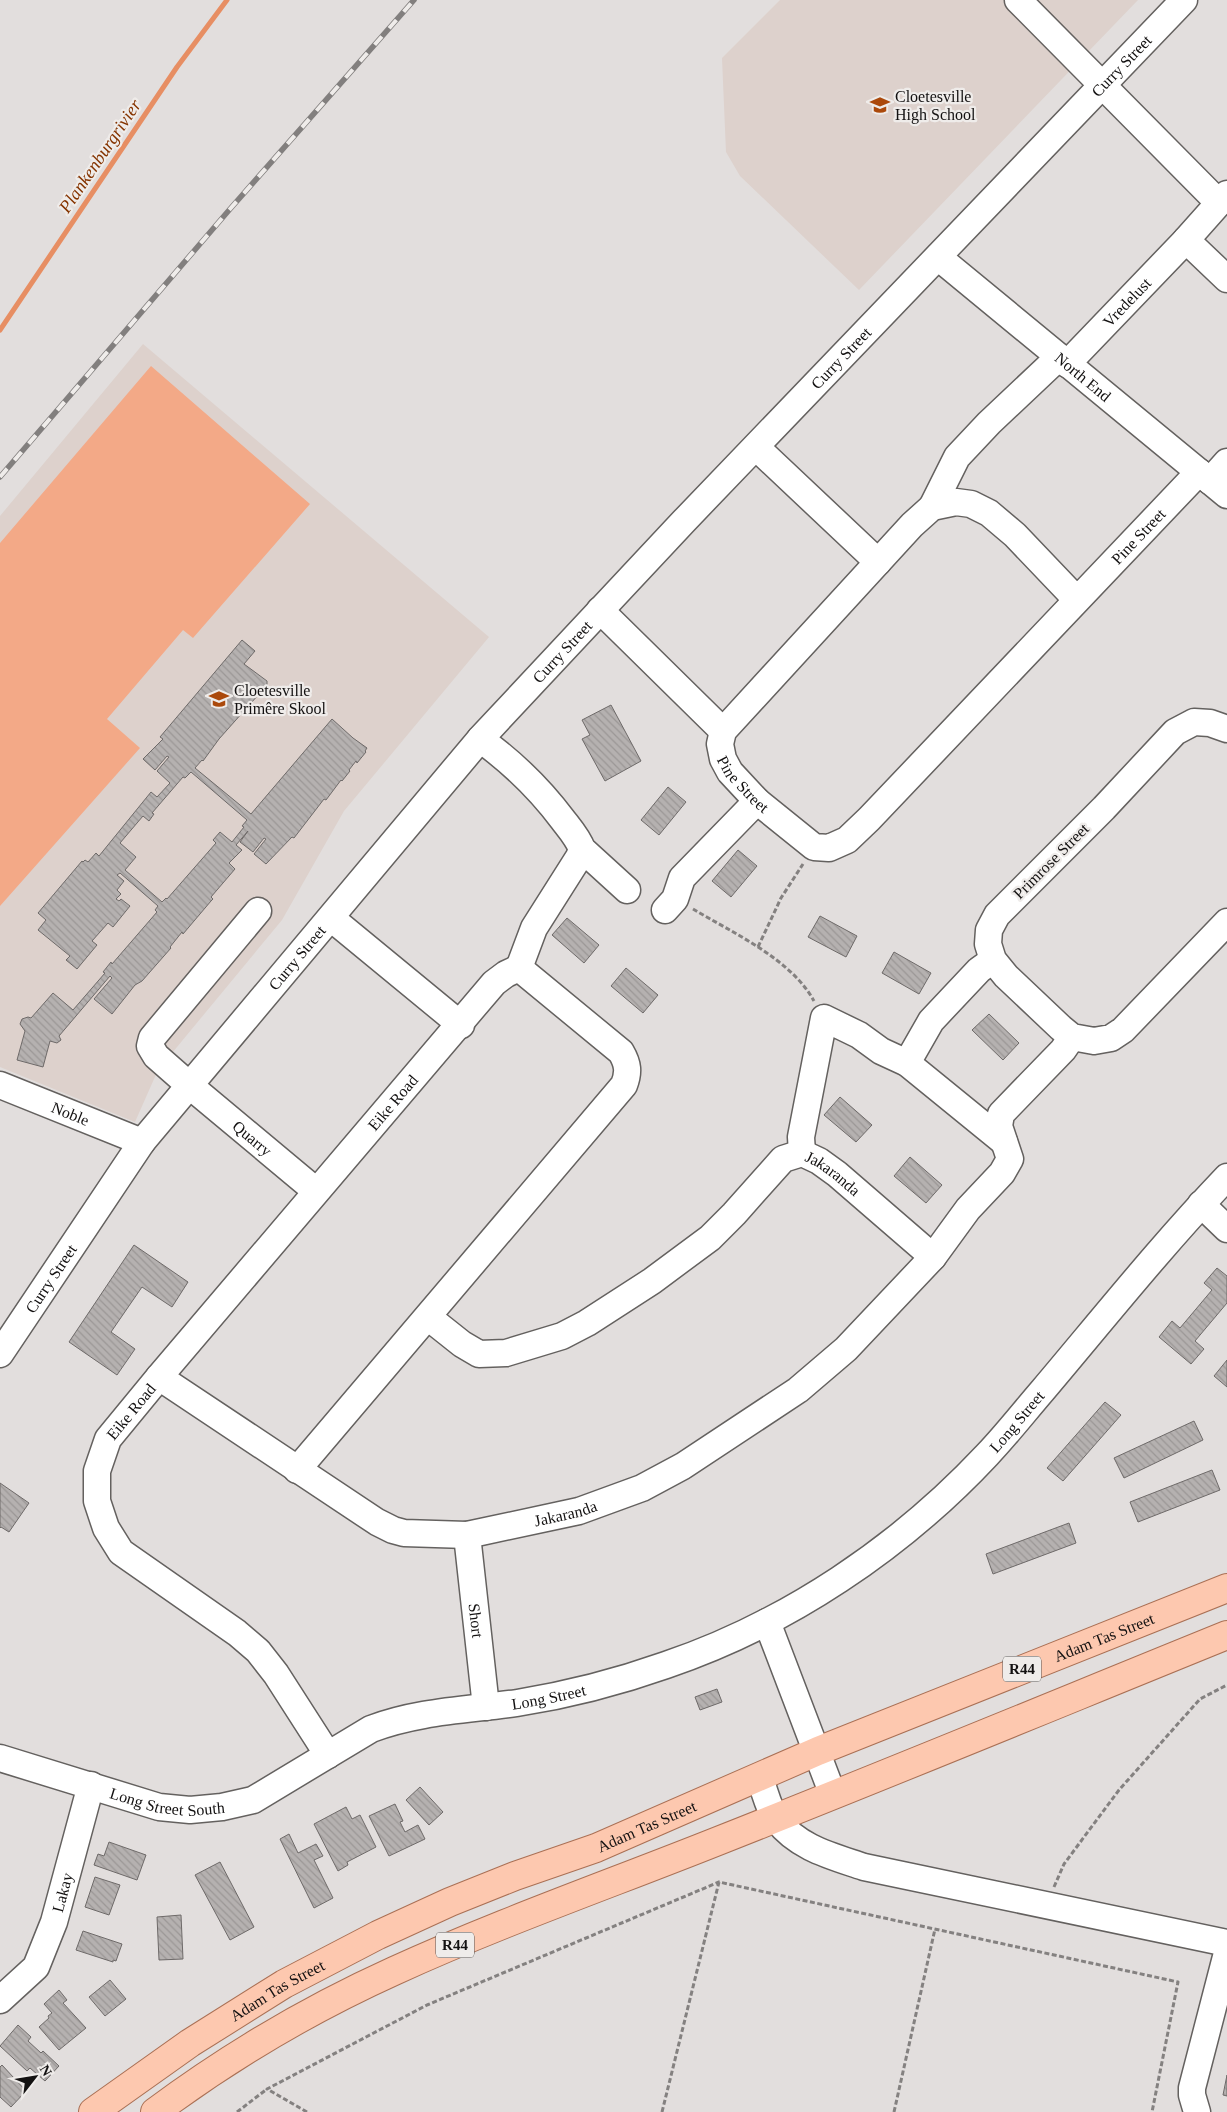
<svg xmlns="http://www.w3.org/2000/svg" width="1227" height="2112" viewBox="0 0 1227 2112" font-family="Georgia,serif">
  <style>
    .built { fill: #ddd1cc }
    .pitch { fill: #f3a987 }
    .lines { fill: none; stroke-linecap: round; stroke-linejoin: round }
    .stream { stroke: #e78e63; stroke-width: 5 }
    .building { fill: url(#building-back-hatch); stroke: #6e6a69; fill-rule: evenodd }
    .minor-casing { stroke: #64615f; stroke-width: 29 }
    .major-casing { stroke: #aa7055; stroke-width: 30 }
    .path { stroke: #848180; stroke-width: 3; stroke-dasharray: 5 2.5; stroke-linecap: butt }
    .minor { stroke: #fff; stroke-width: 26 }
    .major { stroke: #fdc8af; stroke-width: 28 }
    .rail-casing { stroke: #827f7e; stroke-width: 5.5 }
    .rail { stroke: #efecea; stroke-width: 4; stroke-dasharray: 11; stroke-linecap: butt }
    .labels { text-anchor: middle; dominant-baseline: central; stroke-width: 4.5; stroke-linejoin: round; paint-order: stroke }
    .shield { fill: #efecea; stroke: #555352; stroke-width: 1 }
    .shield-label { font-size: 15px; font-weight: bold; fill: #131111 }
    .street-label { font-size: 16px; fill: #131111; stroke: #efecea }
    .poi-label { font-size: 16px; fill: #131111; stroke: #efecea; text-anchor: start }
    .water-label { font-size: 18px; font-style: italic; fill: #853400; stroke: #efecea }
  </style>
  <defs>
    <pattern id="building-back-hatch" width="6" height="6" patternUnits="userSpaceOnUse" patternTransform="scale(1.25)"><rect width="6" height="6" fill="#b5b1b0"/><path d="M-1 5l2 2M0 0l6 6M5-1l2 2" fill="none" stroke="#9b9796"/></pattern>
  </defs>
  <rect width="100%" height="100%" fill="#e2dedd"/>
  <!-- built -->
  <path class="built" d="M780 0H1138L859 290 740 176 726 152 722 58Z
    M143 344 489 637 344 811 282 920 158 1070 135 1122 0 1067V516Z"/>
  <!-- pitch -->
  <path class="pitch" d="M151 366 310 504 193 638 183 630 107 719 140 748 0 906V543Z"/>
  <g class="lines">
    <!-- stream -->
    <path class="stream" d="M0 330 177 67 227 0"/>
  </g>
  <!-- building -->
  <path class="building" d="M242 640 255 651 244 664 267 681V685L219 739 203 761 202 760 195 768 251 814 332 719 353 738 367 748 365 751 366 752 357 763 356 761 349 770 350 771 342 781 341 780 326 800 324 799 294 838 292 837 266 864 254 854 266 839 264 838 253 852 240 842 248 831 236 845 242 850 229 863 235 869 211 897 213 899 211 901 183 934 182 932 170 947 171 948 142 981 135 985 112 1014 94 999 112 978 110 976 59 1036 61 1040 57 1043 50 1041 43 1067 17 1060 25 1031 20 1024 22 1019 28 1017 31 1018 53 993 73 1010 105 973 103 972 111 962 112 964 157 912 155 910 158 906 120 873 117 875 124 881 117 890 121 894 116 899 119 901 121 899 130 906 113 927 108 923 92 941 97 945 77 969 66 960 70 956 38 930 46 920 38 913 82 861 83 862 85 860 88 862 96 853 99 856 151 792 157 797 170 783 157 771 169 757 167 756 155 770 143 759 163 739 160 737ZM191 772 247 820 242 826 244 827 232 842 220 832 213 840 216 843 167 899 166 898 162 902 125 870 136 857 120 843 143 816 149 821 154 814 152 813 183 777 185 778Z
    M611 705 641 761 605 781 582 739 590 735 582 720Z
    M668 787 686 802 659 835 641 820Z
    M738 850 757 866 731 897 712 881Z
    M820 916 857 936 846 957 808 937Z
    M567 918 599 945 584 963 552 935Z
    M894 952 931 973 919 994 882 973Z
    M626 968 658 995 643 1013 611 986Z
    M989 1014 1019 1043 1003 1060 972 1030Z
    M840 1097 872 1125 856 1142 824 1115Z
    M910 1157 942 1185 926 1203 894 1176Z
    M134 1245 188 1282 172 1307 142 1287 111 1332 135 1349 117 1375 69 1342Z
    M1217 1268 1227 1276V1303L1195 1341 1204 1349 1191 1364 1159 1337 1172 1321 1180 1328 1212 1290 1204 1283Z
    M1227 1360V1387L1214 1376Z
    M1105 1402 1121 1415 1063 1481 1047 1468Z
    M1194 1421 1203 1440 1124 1478 1114 1458Z
    M1212 1470 1220 1490 1138 1522 1130 1502Z
    M0 1483 29 1503 9 1532 1 1527 0 1528Z
    M1069 1523 1076 1543 993 1574 986 1554Z
    M717 1689 722 1702 700 1710 695 1697Z
    M420 1787 443 1812 429 1825 406 1800Z
    M395 1804 403 1821 400 1822 405 1832 418 1825 425 1839 389 1856 369 1816Z
    M346 1807 352 1819 360 1815 376 1847 347 1862 348 1865 338 1871 314 1824Z
    M289 1834 298 1853 316 1844 323 1856 314 1860 333 1898 314 1908 280 1839Z
    M109 1842 146 1855 137 1880 94 1865 98 1854 104 1856Z
    M220 1862 254 1927 230 1940 195 1875Z
    M95 1877 120 1885 109 1915 85 1907Z
    M181 1915 183 1959 159 1960 157 1917Z
    M83 1931 122 1944 116 1961 113 1960V1962L76 1950Z
    M110 1980 126 1999 105 2016 89 1997Z
    M59 1990 67 2000 63 2003 86 2028 59 2050 39 2027 49 2018 48 2016 52 2013 44 2004Z
    M18 2025 31 2037 28 2041 41 2053 43 2051 59 2066 45 2081 30 2068 27 2071 0 2046Z
    M2 2065 26 2091 11 2107 0 2097V2067Z
    M1227 2075V2096L1223 2095Z"/>
  <g class="lines">
    <defs>
      <g id="minor">
        <path d="M1018 0 1219 203"/>
        <path d="M1186 240 1227 279"/>
        <path id="s1" d="M938 257 1227 495"/>
        <path id="s2" d="M1067 364 1186 240 1227 194"/>
        <path d="M756 447 878 562"/>
        <path d="M1210 481 1227 462"/>
        <path d="M932 507 957 457 989 423 1059 357"/>
        <path id="s3" d="M1077 600 1015 535 989 513 971 504 956 502 932 507 912 525 723 731 720 744 723 759 730 772 757 801 814 847 829 848 847 840 869 819 1199 472"/>
        <path d="M600 610 723 731"/>
        <path d="M1227 729 1210 723 1194 722 1175 732 1104 808 997 915 989 930 988 944 993 960 1006 976 1061 1028 1072 1037 1094 1041 1111 1038 1123 1030 1227 922"/>
        <path d="M480 739C512 762 539 788 563 820 570 829 578 838 582 849L627 890"/>
        <path d="M665 910 675 899 682 878 757 801"/>
        <path id="s4" d="M258 911 152 1038 150 1046 156 1056 189 1085 316 1191"/>
        <path d="M331 918 461 1025"/>
        <path d="M519 968 534 928 579 857 582 849"/>
        <path d="M907 1063 931 1021 979 970 993 960"/>
        <path id="s5" d="M0 1085 142 1142"/>
        <path d="M802 1153 801 1137 824 1018 859 1035 881 1051 907 1063 1004 1142"/>
        <path d="M1201 1204 1227 1229"/>
        <path id="s6" d="M428 1317 462 1344 479 1354 506 1353 562 1336 587 1323 652 1281 710 1238 734 1214 783 1159 802 1153 819 1161 837 1174 933 1257"/>
        <path id="s7" d="M0 1354 142 1142 480 739 684 521 1184 0"/>
        <path id="s8" d="M159 1377 377 1522 393 1530 404 1533 467 1535 579 1511 642 1488 683 1466 798 1390 846 1349 933 1257 968 1209 1002 1173 1010 1159 999 1126 1001 1114 1063 1050 1072 1037"/>
        <path d="M297 1470 624 1085C629 1072 628 1064 621 1052L519 968"/>
        <path id="s9" d="M467 1535 486 1707"/>
        <path d="M767 1622 833 1795"/>
        <path id="s10" d="M328 1755 276 1674 258 1651 237 1633 121 1552 106 1528 97 1501V1471L108 1439 159 1377 494 983 506 974 519 968"/>
        <path id="s11" d="M0 1758 159 1807 190 1810 222 1807 253 1800 371 1729C418 1711 468 1710 517 1703 567 1695 618 1682 666 1665 787 1624 900 1548 987 1455 1007 1434 1024 1412 1043 1390 1103 1319 1162 1245 1227 1177"/>
        <path d="M759 1777C765 1790 768 1809 777 1820 798 1848 832 1856 864 1867L1227 1943"/>
        <path id="s12" d="M0 2000 36 1967 54 1922 91 1785"/>
        <path d="M1197 2112 1192 2095V2088L1227 1953"/>
      </g>
      <g id="major">
        <path id="s13" d="M93 2112 190 2043 284 1984 378 1935 450 1902 515 1876 596 1848 818 1751 1227 1588"/>
        <path d="M155 2112C229 2057 310 2009 394 1971 499 1923 610 1884 718 1841 888 1774 1057 1704 1227 1635"/>
      </g>
    </defs>
    <!-- minor casing -->
    <use href="#minor" class="minor-casing"/>
    <!-- major casing -->
    <use href="#major" class="major-casing"/>
    <!-- path -->
    <path class="path" d="M693 909C733 933 791 959 814 1001
      M758 947 781 898 803 864
      M1054 1887 1064 1864 1119 1790 1200 1699 1227 1685
      M237 2112 267 2089
      M307 2112 267 2089 427 2005 719 1882
      M662 2112 719 1882 1178 1982 1152 2112
      M894 2112 935 1929"/>
    <!-- minor -->
    <use href="#minor" class="minor"/>
    <!-- major -->
    <use href="#major" class="major"/>
    <defs>
      <path id="rail" d="M0 477 230 209 414 0"/>
    </defs>
    <!-- rail casing -->
    <use href="#rail" class="rail-casing"/>
    <!-- rail -->
    <use href="#rail" class="rail"/>
  </g>
  <!-- icons -->
  <defs>
    <symbol id="school-bare" viewBox="-9 -9 18 18"><path d="M0-5L7-2L0 1L-7-2ZM-4 1L0 2.5L4 1V4Q0 6-4 4Z" fill="#ab490b" stroke="#efecea" stroke-width="2.5" paint-order="stroke"/></symbol>
  </defs>
  <g fill-rule="evenodd">
    <use href="#school-bare" x="866" y="91" width="28" height="28"/>
    <use href="#school-bare" x="205" y="685" width="28" height="28"/>
  </g>
  <g class="labels">
    <!-- shield labels -->
    <g class="shield">
      <rect x="1003" y="1656.5" width="38" height="25" rx="4"/>
      <rect x="436" y="1932.5" width="38" height="25" rx="4"/>
    </g>
    <g class="shield-label">
      <text x="1022" y="1669">R44</text>
      <text x="455" y="1945">R44</text>
    </g>
    <!-- street labels -->
    <g class="street-label">
      <text stroke="none"><textPath href="#s7" startOffset="1711">Curry Street</textPath></text>
      <text stroke="none"><textPath href="#s2" startOffset="86">Vredelust</textPath></text>
      <text stroke="none"><textPath href="#s7" startOffset="1306">Curry Street</textPath></text>
      <text stroke="none"><textPath href="#s1" startOffset="188">North End</textPath></text>
      <text stroke="none"><textPath href="#s3" startOffset="1102">Pine Street</textPath></text>
      <text stroke="none"><textPath href="#s7" startOffset="901">Curry Street</textPath></text>
      <text stroke="none"><textPath href="#s3" startOffset="551">Pine Street</textPath></text>
      <text transform="translate(1051 861) rotate(-45)">Primrose Street</text>
      <text stroke="none"><textPath href="#s7" startOffset="496">Curry Street</textPath></text>
      <text stroke="none"><textPath href="#s10" startOffset="856">Eike Road</textPath></text>
      <text stroke="none"><textPath href="#s5" startOffset="76">Noble</textPath></text>
      <text stroke="none"><textPath href="#s4" startOffset="312">Quarry</textPath></text>
      <text stroke="none"><textPath href="#s6" startOffset="491">Jakaranda</textPath></text>
      <text stroke="none"><textPath href="#s7" startOffset="91">Curry Street</textPath></text>
      <text stroke="none"><textPath href="#s10" startOffset="451">Eike Road</textPath></text>
      <text stroke="none"><textPath href="#s11" startOffset="1134">Long Street</textPath></text>
      <text stroke="none"><textPath href="#s8" startOffset="455">Jakaranda</textPath></text>
      <text stroke="none"><textPath href="#s9" startOffset="86">Short</textPath></text>
      <text stroke="none"><textPath href="#s13" startOffset="1121">Adam Tas Street</textPath></text>
      <text stroke="none"><textPath href="#s11" startOffset="580">Long Street</textPath></text>
      <text stroke="none"><textPath href="#s11" startOffset="174">Long Street South</textPath></text>
      <text stroke="none"><textPath href="#s13" startOffset="626">Adam Tas Street</textPath></text>
      <text stroke="none"><textPath href="#s12" startOffset="128">Lakay</textPath></text>
      <text stroke="none"><textPath href="#s13" startOffset="221">Adam Tas Street</textPath></text>
    </g>
    <!-- poi labels -->
    <g class="poi-label">
      <text x="895" y="96">Cloetesville<tspan x="895" dy="18">High School</tspan></text>
      <text x="234" y="690">Cloetesville<tspan x="234" dy="18">Primêre Skool</tspan></text>
    </g>
    <!-- water labels -->
    <g class="water-label">
      <text transform="translate(100 156) rotate(-56)">Plankenburgrivier</text>
    </g>
  </g>
  <!-- north arrow -->
  <g transform="translate(35 2077) rotate(59)" stroke="#efecea" stroke-width="4" paint-order="stroke">
  <path d="M0-4L9 19L0 12L-9 19Z" fill="#131111"/>
  <text y="-8" font-size="14" font-weight="bold" text-anchor="middle" fill="#131111">N</text>
  </g>
</svg>
